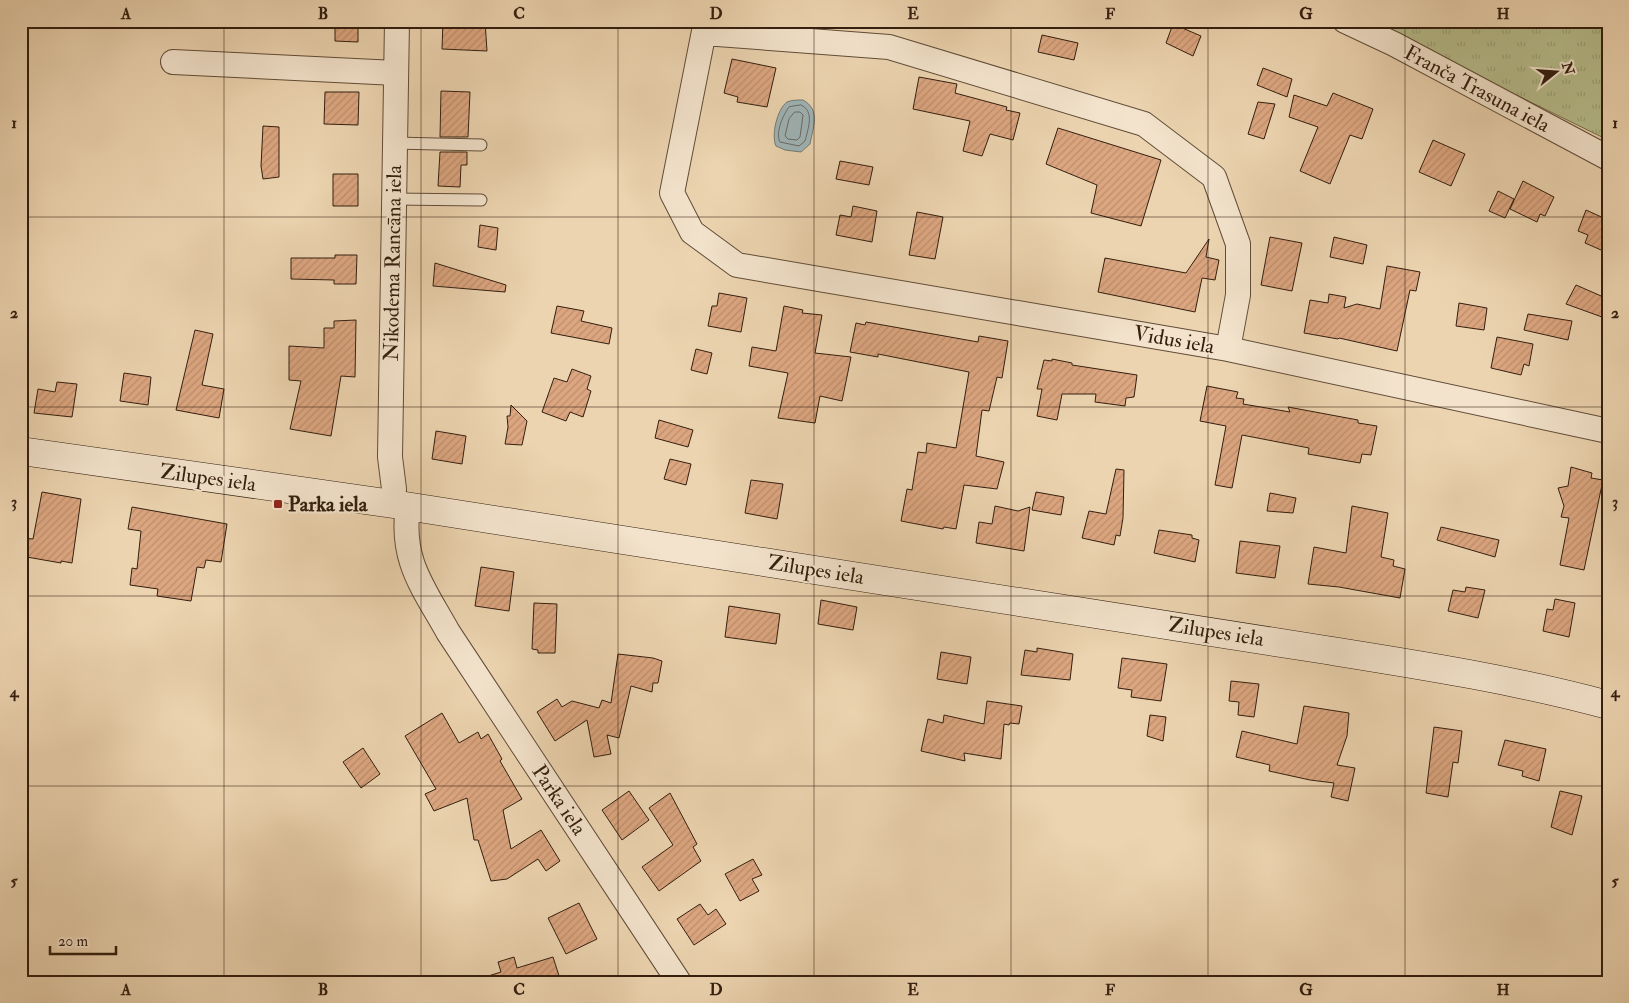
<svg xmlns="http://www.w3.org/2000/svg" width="1629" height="1003" viewBox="0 0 1629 1003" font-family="'IM FELL Double Pica',serif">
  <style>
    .grass { fill: url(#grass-tufts); stroke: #756e4e }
    .water { fill: #9fb5b8; stroke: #747974 }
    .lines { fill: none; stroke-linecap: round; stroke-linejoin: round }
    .shore { stroke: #696a64; stroke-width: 1 }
    .building { fill: url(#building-hatch); stroke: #331e0f }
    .lane-casing { stroke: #614c37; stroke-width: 13 }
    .street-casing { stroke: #614c37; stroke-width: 26 }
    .secondary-casing { stroke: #331e0f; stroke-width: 29 }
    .lane { stroke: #f3e3cc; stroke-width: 11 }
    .street { stroke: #f3e3cc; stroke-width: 24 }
    .secondary { stroke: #f3e3cc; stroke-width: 28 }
    .grid { fill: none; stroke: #331e0f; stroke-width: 1; stroke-opacity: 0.55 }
    .poi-dot { fill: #8f2418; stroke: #f3e3cc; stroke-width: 2 }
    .labels { text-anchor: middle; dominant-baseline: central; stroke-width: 4; stroke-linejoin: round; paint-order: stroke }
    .street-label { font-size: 21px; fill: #331e0f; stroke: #f3e3cc }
    .poi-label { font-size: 21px; font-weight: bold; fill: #331e0f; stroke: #f3e3cc; text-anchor: start }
    .neatline { fill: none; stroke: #331e0f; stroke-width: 2 }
    .grid-label { font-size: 16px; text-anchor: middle; font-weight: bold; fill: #331e0f }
  </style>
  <defs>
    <pattern id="grass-tufts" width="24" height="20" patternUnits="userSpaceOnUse" patternTransform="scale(1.25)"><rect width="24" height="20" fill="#b7bd8c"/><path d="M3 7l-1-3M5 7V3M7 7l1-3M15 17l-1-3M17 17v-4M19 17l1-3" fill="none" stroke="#9ea278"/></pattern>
    <pattern id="building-hatch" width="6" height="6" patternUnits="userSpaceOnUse" patternTransform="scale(1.25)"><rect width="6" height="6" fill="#dca680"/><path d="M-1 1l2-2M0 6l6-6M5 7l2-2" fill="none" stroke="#bd8e6d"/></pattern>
  </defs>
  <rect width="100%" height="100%" fill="#ecd4b0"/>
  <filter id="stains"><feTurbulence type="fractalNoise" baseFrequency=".004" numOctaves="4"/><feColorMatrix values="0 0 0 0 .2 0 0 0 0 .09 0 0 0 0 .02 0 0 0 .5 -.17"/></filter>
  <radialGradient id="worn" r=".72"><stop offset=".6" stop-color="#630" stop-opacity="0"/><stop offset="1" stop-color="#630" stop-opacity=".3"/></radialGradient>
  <!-- grass -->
  <path class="grass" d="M1365 21H1608V140Z"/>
  <!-- water -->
  <path class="water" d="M803 100C821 110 813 127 810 144L801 152 785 150 776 146C771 136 777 109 787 102 791 100 798 100 803 100Z"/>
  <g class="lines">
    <!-- shore -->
    <path class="shore" d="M801 105C815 111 808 129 805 141L799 146 780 142C775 133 783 115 789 107Z
      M795 112H800L803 115 800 137 797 140 788 139 785 136 789 119Z"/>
  </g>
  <!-- building -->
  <path class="building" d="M335 21H358V42L335 41Z
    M443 21H485L487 51 442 49Z
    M1173 24 1201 36 1193 56 1166 43Z
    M1042 35 1078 43 1074 60 1038 52Z
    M732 59 776 68 767 107 737 102 738 97 724 93Z
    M1263 68 1292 79 1287 97 1257 85Z
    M919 77 957 84 955 93 1007 107 1006 110 1020 113 1013 140 990 134 982 156 963 151 970 121 913 109Z
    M441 91 470 92 468 137H440Z
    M325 92H359L358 125 324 124Z
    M1333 93 1373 109 1362 139 1350 135 1330 184 1300 171 1318 127 1289 117 1294 95 1327 106Z
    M1258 102 1275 104 1264 139 1248 134Z
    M263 126 279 127V177L263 179 261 166Z
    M1058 128 1161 160 1141 226 1091 213 1097 185 1046 164Z
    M1433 140 1465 154 1451 186 1419 172Z
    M440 152H467V165H461L460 187 438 186Z
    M840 161 873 167 869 185 836 179Z
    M333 174H358V206H333Z
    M1523 181 1554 197 1545 216 1540 214 1537 222 1510 209Z
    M1498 191 1514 199 1505 218 1489 211Z
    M853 206 877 211 872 242 836 235 840 215 851 217Z
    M1586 210 1608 220V253L1585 243 1588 235 1578 231Z
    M917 212 943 217 935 259 909 255Z
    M480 225 498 228 496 250 478 247Z
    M1270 237 1302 243 1292 291 1261 285Z
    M1334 237 1367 245 1363 264 1330 257Z
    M1209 239 1206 257 1219 260 1215 280 1202 278 1195 312 1098 292 1105 258 1186 273Z
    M335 255H357L356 284H334V280L291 279V258H335Z
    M435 263 506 285 505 292 433 286Z
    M1387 266 1420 272 1416 291 1410 290 1397 351 1339 338 1338 339 1304 333 1310 300 1328 303 1329 294 1346 297 1344 308 1357 304 1380 309Z
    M1576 285 1608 299 1602 317 1566 304Z
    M719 293 747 298 741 332 708 326 712 306H717Z
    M1459 303 1487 308 1484 330 1456 326Z
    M557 306 584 311 581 321 612 328 609 344 551 333Z
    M784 306 803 310 802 313 822 315 815 353 851 357 842 401 820 396 815 423 778 418 788 373 749 366 752 347 776 351Z
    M1528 314 1572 321 1568 340 1524 330Z
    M356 320 355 377 341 376 331 436 290 429 301 381 289 380V346L324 348V328H334V321Z
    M866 322 978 342 979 336 1008 341 1002 378 997 377 989 411 982 410 976 456 1004 462 997 489 964 485 956 529 944 527 943 529 901 521 907 489 912 490 918 452 926 453 927 443 956 448 969 372 878 354V357L850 352 856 323 865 325Z
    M195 330 213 334 202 385 224 389 219 418 176 410Z
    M1497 337 1533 344 1529 366 1524 364 1521 375 1491 368Z
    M696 349 712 353 707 374 691 370Z
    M1052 359 1072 363V365L1137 375 1134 397 1126 398 1125 406 1095 402 1096 394H1062L1057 420 1037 416 1042 389H1037L1044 360 1052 361Z
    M572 369 591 376 587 389 591 391 583 417 570 412 566 421 542 412 554 378 567 382Z
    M124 373 151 377 148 405 120 401Z
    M57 382 77 384 72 417 34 413 38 389 55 392Z
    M1207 386 1238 392 1236 398 1244 399 1243 404 1290 412 1288 407 1358 420V423L1377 426 1371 455 1362 454 1360 463 1308 454 1309 448 1242 435 1232 488 1215 485 1226 426 1200 421Z
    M511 405 527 421 522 445 505 444 508 427 507 416H510Z
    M659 420 693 430 688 447 655 438Z
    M436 431 466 436 462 464 432 459Z
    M670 459 691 464 686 485 664 479Z
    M1571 467 1592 473 1591 478 1603 480 1584 570 1560 565 1569 518 1561 517 1564 506 1558 488 1568 486Z
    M1116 469 1124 470 1123 518 1120 536 1116 535 1114 545 1082 538 1089 511 1106 514Z
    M751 480 783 484 777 519 745 513Z
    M42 492 81 499 72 563 61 561V563L21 556 23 538 33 539Z
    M1036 492 1064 497 1061 515 1032 510Z
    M1270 493 1296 498 1293 513 1267 511Z
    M995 506 1018 511 1030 507 1024 551 976 543 979 522 992 524Z
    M1352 506 1388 513 1381 557 1394 560 1393 566 1405 569 1400 598 1339 587 1308 584 1314 547 1346 553Z
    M132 507 227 524 221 562 206 560 204 568 197 567 191 601 157 596 158 589 130 585 132 568 137 569 141 531 128 529Z
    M1441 527 1499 540 1495 557 1437 540Z
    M1159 530 1192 535V538L1199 540 1195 562 1154 553Z
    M1240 541 1280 546 1275 578 1236 573Z
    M481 567 514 572 509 611 475 606Z
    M1466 587 1485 590 1478 618 1448 611 1453 590 1465 592Z
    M1555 599 1575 603 1569 637 1543 631 1547 609 1553 610Z
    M821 600 857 607 853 630 818 624Z
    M534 603 557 604 555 653H538V650L532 649Z
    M729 606 780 614 776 644 725 637Z
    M1037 648 1073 654 1070 680 1021 675 1025 650 1037 652Z
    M941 652 971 657 967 684 937 679Z
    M618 654 653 658 662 661 658 683H653L652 692 631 686 619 738 607 735 611 754 594 757 587 720 555 741 537 712 557 699 562 707 572 701 599 708 602 700 611 703Z
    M1122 658 1167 664 1161 701 1131 697 1132 690 1118 688Z
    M1231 681 1259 684 1254 717 1238 715 1239 702 1229 701Z
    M987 701 1022 706 1019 724 1010 723 1009 725 1004 724 1001 759 964 753 965 761 921 751 928 719 943 723 944 715 984 724Z
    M1304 706 1349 713 1347 736 1337 765 1355 768 1348 801 1331 797 1334 783 1310 780 1269 771 1270 765 1236 757 1242 731 1297 744Z
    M442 713 459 743 478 732 481 739 488 734 502 759 500 761 522 799 503 810 511 849 541 830 560 861 546 871 538 859 507 879 491 881 478 840H474L467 798 434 811 425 794 436 789 405 736Z
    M1150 715 1166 717 1163 741 1147 736Z
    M1434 727 1462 731 1458 763 1453 762 1448 797 1426 793Z
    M1505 740 1546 749 1539 781 1522 776 1523 771 1498 765Z
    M363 748 380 774 361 788 343 762Z
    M629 791 649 820 622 840 602 810Z
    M1560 791 1582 796 1572 835 1551 827Z
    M670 793 697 844 693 847 701 861 659 891 642 867 673 845 649 808Z
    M753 859 762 875 752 879 759 891 740 901 725 874Z
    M579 903 597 939 566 954 548 918Z
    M700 904 708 915 716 909 726 924 694 945 677 919Z
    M514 957 517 968 553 957 561 982H486L485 977 501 972 498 962Z"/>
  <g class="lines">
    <defs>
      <path id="lane" d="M394 143 481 145
        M393 199 481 200"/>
      <path id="street" d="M706 21 672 193 692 232 737 265 1228 349 1608 431
        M1345 21 1394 44 1608 158
        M704 33 889 47 1144 124 1214 177 1238 244V295L1228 349
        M173 62 396 73
        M393 504 394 489 390 457 397 21
        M408 506C400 560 423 587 448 632L679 982"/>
      <path id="secondary" d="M21 451 393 504 1326 650C1420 665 1516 680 1608 705"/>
    </defs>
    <!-- lane casing -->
    <use href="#lane" class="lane-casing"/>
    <!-- street casing -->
    <use href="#street" class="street-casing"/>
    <!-- secondary casing -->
    <use href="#secondary" class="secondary-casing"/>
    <!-- lane -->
    <use href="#lane" class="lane"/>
    <!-- street -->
    <use href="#street" class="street"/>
    <!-- secondary -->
    <use href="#secondary" class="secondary"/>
  </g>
  <!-- grid -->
  <path class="grid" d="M224 21V982M421 21V982M618 21V982M814 21V982M1011 21V982M1208 21V982M1405 21V982M21 217H1608M21 407H1608M21 596H1608M21 786H1608"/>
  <!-- markers -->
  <rect class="poi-dot" x="273" y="499" width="10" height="10" rx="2.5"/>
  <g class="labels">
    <!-- street labels -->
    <g class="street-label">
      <text transform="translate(1477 89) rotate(28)">Franča Trasuna iela</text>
      <text transform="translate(393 263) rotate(-89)">Nikodema Rancāna iela</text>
      <text transform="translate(1174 340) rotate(10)">Vidus iela</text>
      <text transform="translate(208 478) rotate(8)">Zilupes iela</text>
      <text transform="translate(816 570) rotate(9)">Zilupes iela</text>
      <text transform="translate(1216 632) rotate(9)">Zilupes iela</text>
      <text transform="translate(559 800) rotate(56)">Parka iela</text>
    </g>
    <!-- poi labels -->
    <g class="poi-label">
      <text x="288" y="504">Parka iela</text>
    </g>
  </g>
  <!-- margin -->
  <rect width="1629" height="1003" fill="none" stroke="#ecd4b0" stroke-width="55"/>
  <!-- north arrow -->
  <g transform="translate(1556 72) rotate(73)" stroke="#f3e3cc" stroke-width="4" paint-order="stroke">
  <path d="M0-4L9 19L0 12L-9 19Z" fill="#331e0f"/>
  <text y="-8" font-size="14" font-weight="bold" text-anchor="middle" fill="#331e0f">N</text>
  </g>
  <!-- scale -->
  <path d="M50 946v8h66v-8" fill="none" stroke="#331e0f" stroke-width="2.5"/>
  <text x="58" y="946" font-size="15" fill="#331e0f" stroke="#f3e3cc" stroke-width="4" paint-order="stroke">20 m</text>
  <rect x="28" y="28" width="1574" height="948" class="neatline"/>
  <g class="grid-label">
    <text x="126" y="19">A</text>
    <text x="323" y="19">B</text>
    <text x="519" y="19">C</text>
    <text x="716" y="19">D</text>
    <text x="913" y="19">E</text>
    <text x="1110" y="19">F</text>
    <text x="1306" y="19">G</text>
    <text x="1503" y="19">H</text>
    <text x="14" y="128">1</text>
    <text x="1615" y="128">1</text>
    <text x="14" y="318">2</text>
    <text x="1615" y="318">2</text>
    <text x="14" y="507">3</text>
    <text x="1615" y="507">3</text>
    <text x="14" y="697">4</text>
    <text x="1615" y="697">4</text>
    <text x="14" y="886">5</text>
    <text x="1615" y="886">5</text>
    <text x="126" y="995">A</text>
    <text x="323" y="995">B</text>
    <text x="519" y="995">C</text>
    <text x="716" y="995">D</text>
    <text x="913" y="995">E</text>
    <text x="1110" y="995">F</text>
    <text x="1306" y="995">G</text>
    <text x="1503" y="995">H</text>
  </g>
  <rect width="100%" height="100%" filter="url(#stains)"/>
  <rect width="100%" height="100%" fill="url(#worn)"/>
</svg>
